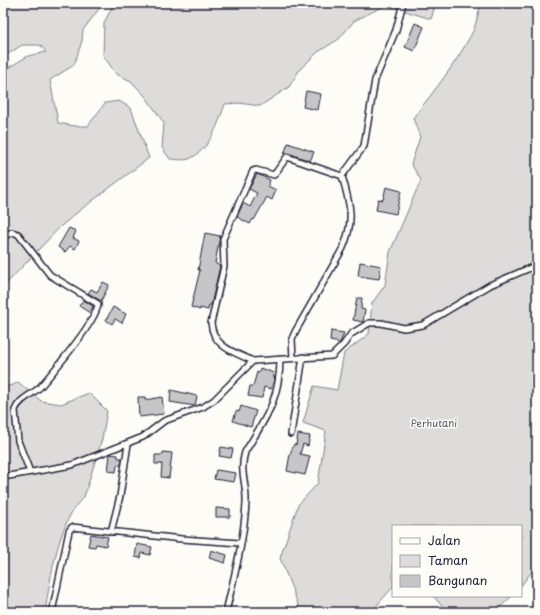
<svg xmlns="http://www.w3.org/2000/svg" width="540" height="615" viewBox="0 0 540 615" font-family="'Playpen Sans',sans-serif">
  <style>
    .green { fill: #dddcdb; stroke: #807f8b }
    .building { fill: #c6c6c8; stroke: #22223b }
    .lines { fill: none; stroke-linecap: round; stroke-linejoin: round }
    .street-casing { stroke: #22223b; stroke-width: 8 }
    .street { stroke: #fdfcf7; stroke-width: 5 }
    .labels { text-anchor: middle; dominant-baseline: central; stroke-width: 3; stroke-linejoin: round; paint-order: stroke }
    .park-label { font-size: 10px; fill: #5a5a6b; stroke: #fdfcf7 }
  </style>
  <rect width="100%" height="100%" fill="#fdfcf7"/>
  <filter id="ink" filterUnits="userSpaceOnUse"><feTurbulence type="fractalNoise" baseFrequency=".025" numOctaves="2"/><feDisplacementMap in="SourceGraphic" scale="8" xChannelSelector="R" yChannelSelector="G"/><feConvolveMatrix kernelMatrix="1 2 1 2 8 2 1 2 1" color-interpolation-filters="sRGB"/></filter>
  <g filter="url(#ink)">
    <!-- green -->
    <path class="green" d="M3 3H102V5L83 30 82 41 74 65 50 80 58 123 75 126H88L105 103 119 101 131 108 149 158 79 211 60 227 3 287V71L28 56 46 52 40 45H22L3 57Z
      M114 3H436L431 19 386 5 354 21 339 39 318 52 300 69 289 87 260 106 239 103 225 104C218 124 210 150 189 159 184 161 176 159 170 159L162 148 164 123 146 97 131 81 116 74 103 55 104 23Z
      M482 3H537V564L521 586V526H393V587L371 612H301L280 558 298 505 318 483 326 431 303 423 314 386 337 390 344 353 369 334 372 303 385 285 390 252 421 180 411 164 420 137 413 118C434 91 455 65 471 35 477 25 477 13 482 3Z
      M18 382 41 401 61 404 89 393 107 411 102 439 84 497C59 518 50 580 45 612H3V387L13 385Z
      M433 596H512L495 612H435L442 606Z"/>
    <!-- building -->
    <path class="building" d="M415 23 424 27 414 51 405 47Z
      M306 91 321 94 318 110 303 107Z
      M288 143 314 152 310 161 288 153 284 154Z
      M257 174 270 180 268 186 276 190 272 200 267 197 254 220 253 219 250 224 237 217 243 203 250 207 257 193 249 189Z
      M386 187 401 191 396 214 376 210 378 199 383 200Z
      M69 228 76 231 73 238 79 241 75 249 70 246 65 252 58 247Z
      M205 233 220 236 215 263 220 266 211 305H209L208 310 200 308V310L191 307 200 270H198Z
      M360 262 381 266 379 279 358 276Z
      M103 282 109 285 101 301 88 293 91 289 97 292Z
      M357 298H362L361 309 365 310 363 322 353 320Z
      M83 300 93 306 90 313 79 306Z
      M113 307 126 314 122 323 115 319 112 324 106 320Z
      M331 331 344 333 340 343 330 341Z
      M260 368 274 373 273 377H275L271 389 264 387 262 398 248 396 250 386H253L257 372 259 373Z
      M171 390 197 396 195 406 170 402Z
      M138 397H145V400L162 397 164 414 139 417Z
      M241 406 256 411 251 427 233 421 236 411 239 412Z
      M298 434 310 436 308 446 303 444 300 454 310 456 305 475 287 471 290 454 294 444 296 445Z
      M221 447 233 449 231 458 219 456Z
      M163 452 172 453 169 478 161 477 162 464H155V455H163Z
      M110 454 118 455V458H122L121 465H117L116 472 108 471Z
      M216 470 236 473 234 482 214 479Z
      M216 508 230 509V517H216Z
      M91 534 108 537 106 546 96 544 95 547 88 546Z
      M137 544 152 547 150 555 142 553 141 558 135 557Z
      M211 550 227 555 225 563 209 558Z"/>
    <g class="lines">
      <defs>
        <path id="street" d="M3 237 12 232 18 234 50 275 98 304C97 321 52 373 40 387 32 395 19 399 15 410L18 441 30 472
          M293 358 292 339 295 332 343 248C355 220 350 204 342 176L364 146 375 80 396 30 403 3
          M253 361C234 352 213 347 211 323L224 266 223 239 253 171 256 170 274 175 287 157 342 176
          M291 434 303 357
          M3 477 72 465 143 437 164 421 203 407 214 400 253 361 332 356 344 344 351 334 369 323H381L404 328 423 325 490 285 537 265
          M111 532 120 496 128 444
          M52 612 69 531 72 527 182 539 240 543
          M226 612C234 577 244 540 246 503 247 484 239 472 245 452 265 419 280 400 280 359"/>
      </defs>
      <!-- street casing -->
      <use href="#street" class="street-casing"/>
      <!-- street -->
      <use href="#street" class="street"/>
    </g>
  </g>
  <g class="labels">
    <!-- park labels -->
    <g class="park-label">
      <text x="434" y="422">Perhutani</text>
    </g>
  </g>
  <!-- margin -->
  <rect width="540" height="615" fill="none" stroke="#fdfcf7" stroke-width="16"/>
  <rect x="8" y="8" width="524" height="599" fill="none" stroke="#22223b" stroke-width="1.5" filter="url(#ink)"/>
  <!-- legend -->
  <rect x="392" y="525" width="130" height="72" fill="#fdfcf7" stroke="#a5a5ac"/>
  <rect x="400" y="538" width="20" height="6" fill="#fdfcf7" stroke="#a5a5ac"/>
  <text x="428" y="545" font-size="12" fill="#22223b">Jalan</text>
  <rect x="400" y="555" width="20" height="12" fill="#dddcdb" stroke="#a5a5ac"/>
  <text x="428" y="565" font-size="12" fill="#22223b">Taman</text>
  <rect x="400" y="575" width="20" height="12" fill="#c6c6c8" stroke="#a5a5ac"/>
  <text x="428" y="585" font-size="12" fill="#22223b">Bangunan</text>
</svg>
